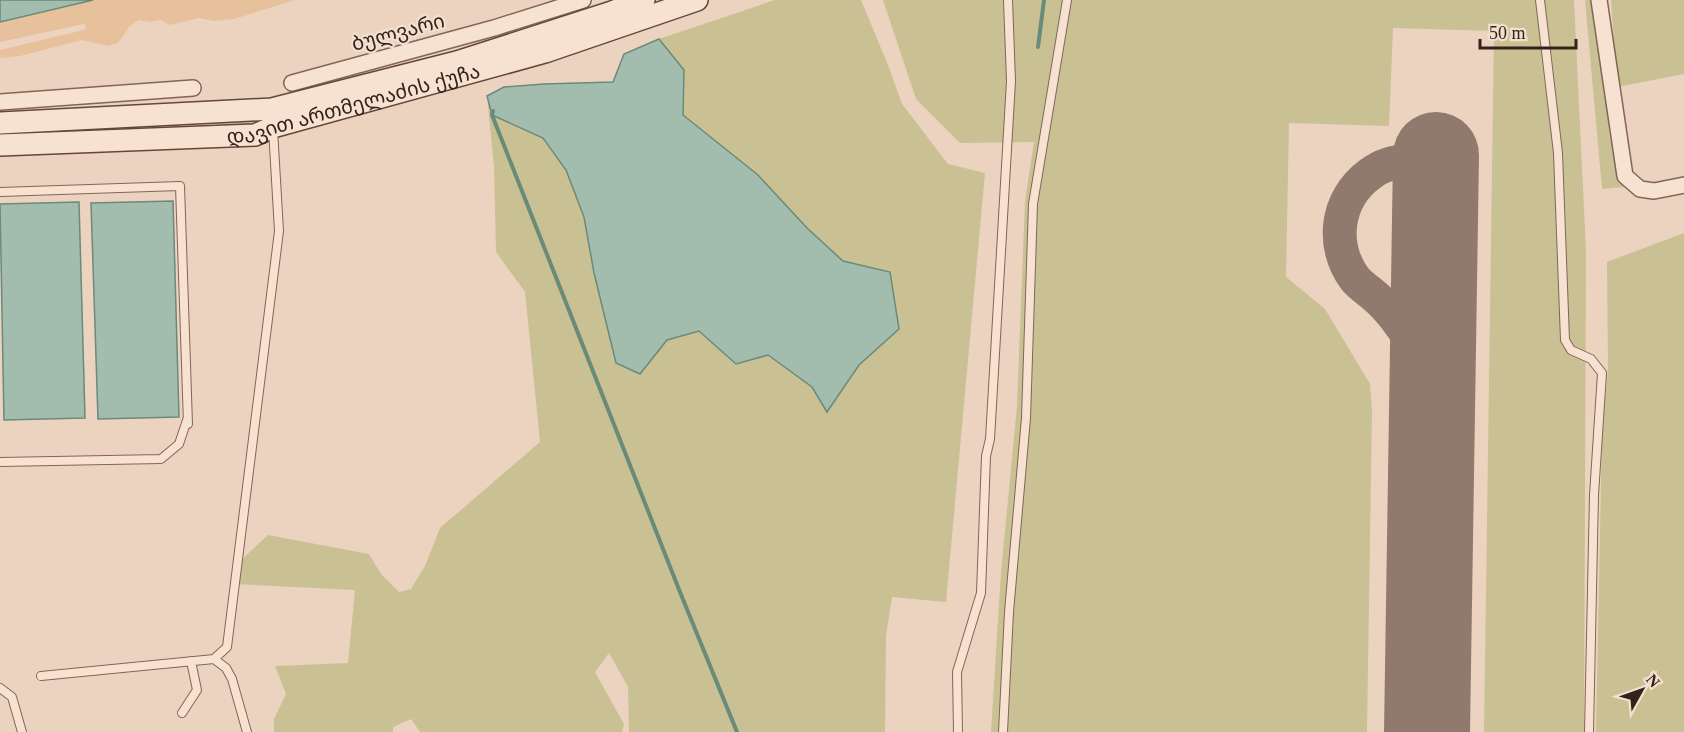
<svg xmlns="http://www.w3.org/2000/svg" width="1684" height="732" viewBox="0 0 1684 732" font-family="'Times New Roman','Noto Sans Georgian',serif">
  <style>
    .green { fill: #c9c193 }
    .sand { fill: #e7c09c }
    .water { fill: #a2bdae; stroke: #6a8a7a; stroke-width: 1.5 }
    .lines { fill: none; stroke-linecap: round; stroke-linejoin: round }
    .stream { stroke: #6a8a7a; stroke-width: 4 }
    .taxiway { stroke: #907a6e; stroke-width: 34 }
    .runway { stroke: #907a6e; stroke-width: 86 }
    .lane-casing { stroke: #836458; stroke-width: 10 }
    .street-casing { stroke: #836458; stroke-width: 18 }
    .secondary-casing { stroke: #65463b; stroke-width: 24 }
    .lane { stroke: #f7e2d1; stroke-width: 8 }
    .street { stroke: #f7e2d1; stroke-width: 15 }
    .secondary { stroke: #f7e2d1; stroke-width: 21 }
    .labels { text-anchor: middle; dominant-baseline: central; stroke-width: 4.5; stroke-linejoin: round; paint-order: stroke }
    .street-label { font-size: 20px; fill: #33211c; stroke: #f3dfce }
  </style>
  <rect width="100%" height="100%" fill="#ecd3bf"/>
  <!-- green -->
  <path class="green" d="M775 0H861L888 65 902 104 948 164 985 173 946 602 892 597 886 636 885 732H629L628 687 609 653 595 672 624 724 622 732H420L411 719 393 727V732H274V719L286 694 275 666 348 663 355 590 234 584 237 564 268 535 369 554 381 574 399 592 411 589 425 566 440 528 540 442 525 292 496 252 494 167 487 96 492 115 543 138 566 170 584 217 594 273 640 374 667 340 699 331 736 364 767 355 812 387 827 412 859 365 899 329 890 272 843 261 807 228 758 175 683 115 684 70 659 39Z
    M883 0H1574L1586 251 1584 732H1484L1494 31 1393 28 1389 126 1289 123 1286 277 1325 309 1370 384 1372 411 1367 732H991L1001 572 1017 406 1025 201 1034 142 960 143 916 99Z
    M1585 0H1595L1610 139 1624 187 1602 189Z
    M1611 0H1684V74L1617 87Z
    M257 113 255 124H203L0 136 152 126Z
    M1684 233V732H1596L1602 433 1608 368 1607 262Z"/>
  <!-- sand -->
  <path class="sand" d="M93 0H295L234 19 214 21 199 18 170 25 161 20 150 22 139 20 130 26 118 43 108 46 82 40 20 56 0 58V50L84 30 86 27 84 24 0 42V22Z"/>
  <!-- water -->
  <path class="water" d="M0 0H93L0 22Z
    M659 39 684 70 683 115 758 175 807 228 843 261 890 272 899 329 859 365 827 412 812 387 768 355 736 364 699 331 667 340 640 374 616 363 594 273 584 217 566 170 543 138 492 115 487 96 504 87 544 84 613 82 624 54Z
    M173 201 179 417 98 419 91 203Z
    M79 202 85 418 4 420 0 204Z"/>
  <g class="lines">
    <!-- stream -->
    <path class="stream" d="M1038 47 1044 0
      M493 111 492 115 680 592 737 732"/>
    <!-- taxiway -->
    <path class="taxiway" d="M1431 433 1457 282 1460 179C1430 164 1401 151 1370 174 1336 199 1330 245 1355 279 1362 287 1372 293 1379 300 1398 318 1412 341 1423 364 1426 369 1430 375 1431 380 1434 392 1432 409 1432 421"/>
    <!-- runway -->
    <path class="runway" d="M1427 732 1436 155"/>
    <defs>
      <path id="lane" d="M1540 0 1558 153 1565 340 1571 350 1591 359 1602 373 1594 495 1589 732
        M0 192 180 186 188 424 187 420 179 444 161 459 0 462
        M214 659 226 668 232 679 247 732
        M41 676 214 659 227 647 279 231 273 129
        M0 688 12 697 22 732
        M182 713 197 690 191 661
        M958 732 957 672 981 593 986 456 990 439 1011 81 1008 0
        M1003 732 1009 612 1026 418 1033 204 1067 0"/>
      <path id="street" d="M1599 0 1625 176 1640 189 1654 191 1684 185
        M292 83 494 28 583 0
        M0 102 193 88"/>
      <g id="secondary">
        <path d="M0 123 272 109 457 62 609 13 644 0"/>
        <path id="s1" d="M0 145 255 135 273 127 545 52 697 0"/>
      </g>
    </defs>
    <!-- lane casing -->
    <use href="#lane" class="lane-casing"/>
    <!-- street casing -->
    <use href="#street" class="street-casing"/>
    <!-- secondary casing -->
    <use href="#secondary" class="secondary-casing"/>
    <!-- lane -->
    <use href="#lane" class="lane"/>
    <!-- street -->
    <use href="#street" class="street"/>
    <!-- secondary -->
    <use href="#secondary" class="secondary"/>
  </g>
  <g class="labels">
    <!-- street labels -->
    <g class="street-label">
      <text transform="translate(398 32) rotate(-15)">ბულვარი</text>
      <text stroke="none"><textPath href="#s1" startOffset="358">დავით ართმელაძის ქუჩა</textPath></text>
    </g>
  </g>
  <!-- north arrow -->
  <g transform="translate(1642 690) rotate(50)" stroke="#f3dfce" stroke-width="4.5" paint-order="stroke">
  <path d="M0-4.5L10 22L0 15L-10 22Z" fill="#33211c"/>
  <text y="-9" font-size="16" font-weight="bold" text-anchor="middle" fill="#33211c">N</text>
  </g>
  <!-- scale -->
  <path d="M1480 39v9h96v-9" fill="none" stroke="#33211c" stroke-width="3"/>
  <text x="1489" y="39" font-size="18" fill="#33211c" stroke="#f3dfce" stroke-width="4.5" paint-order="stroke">50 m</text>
</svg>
